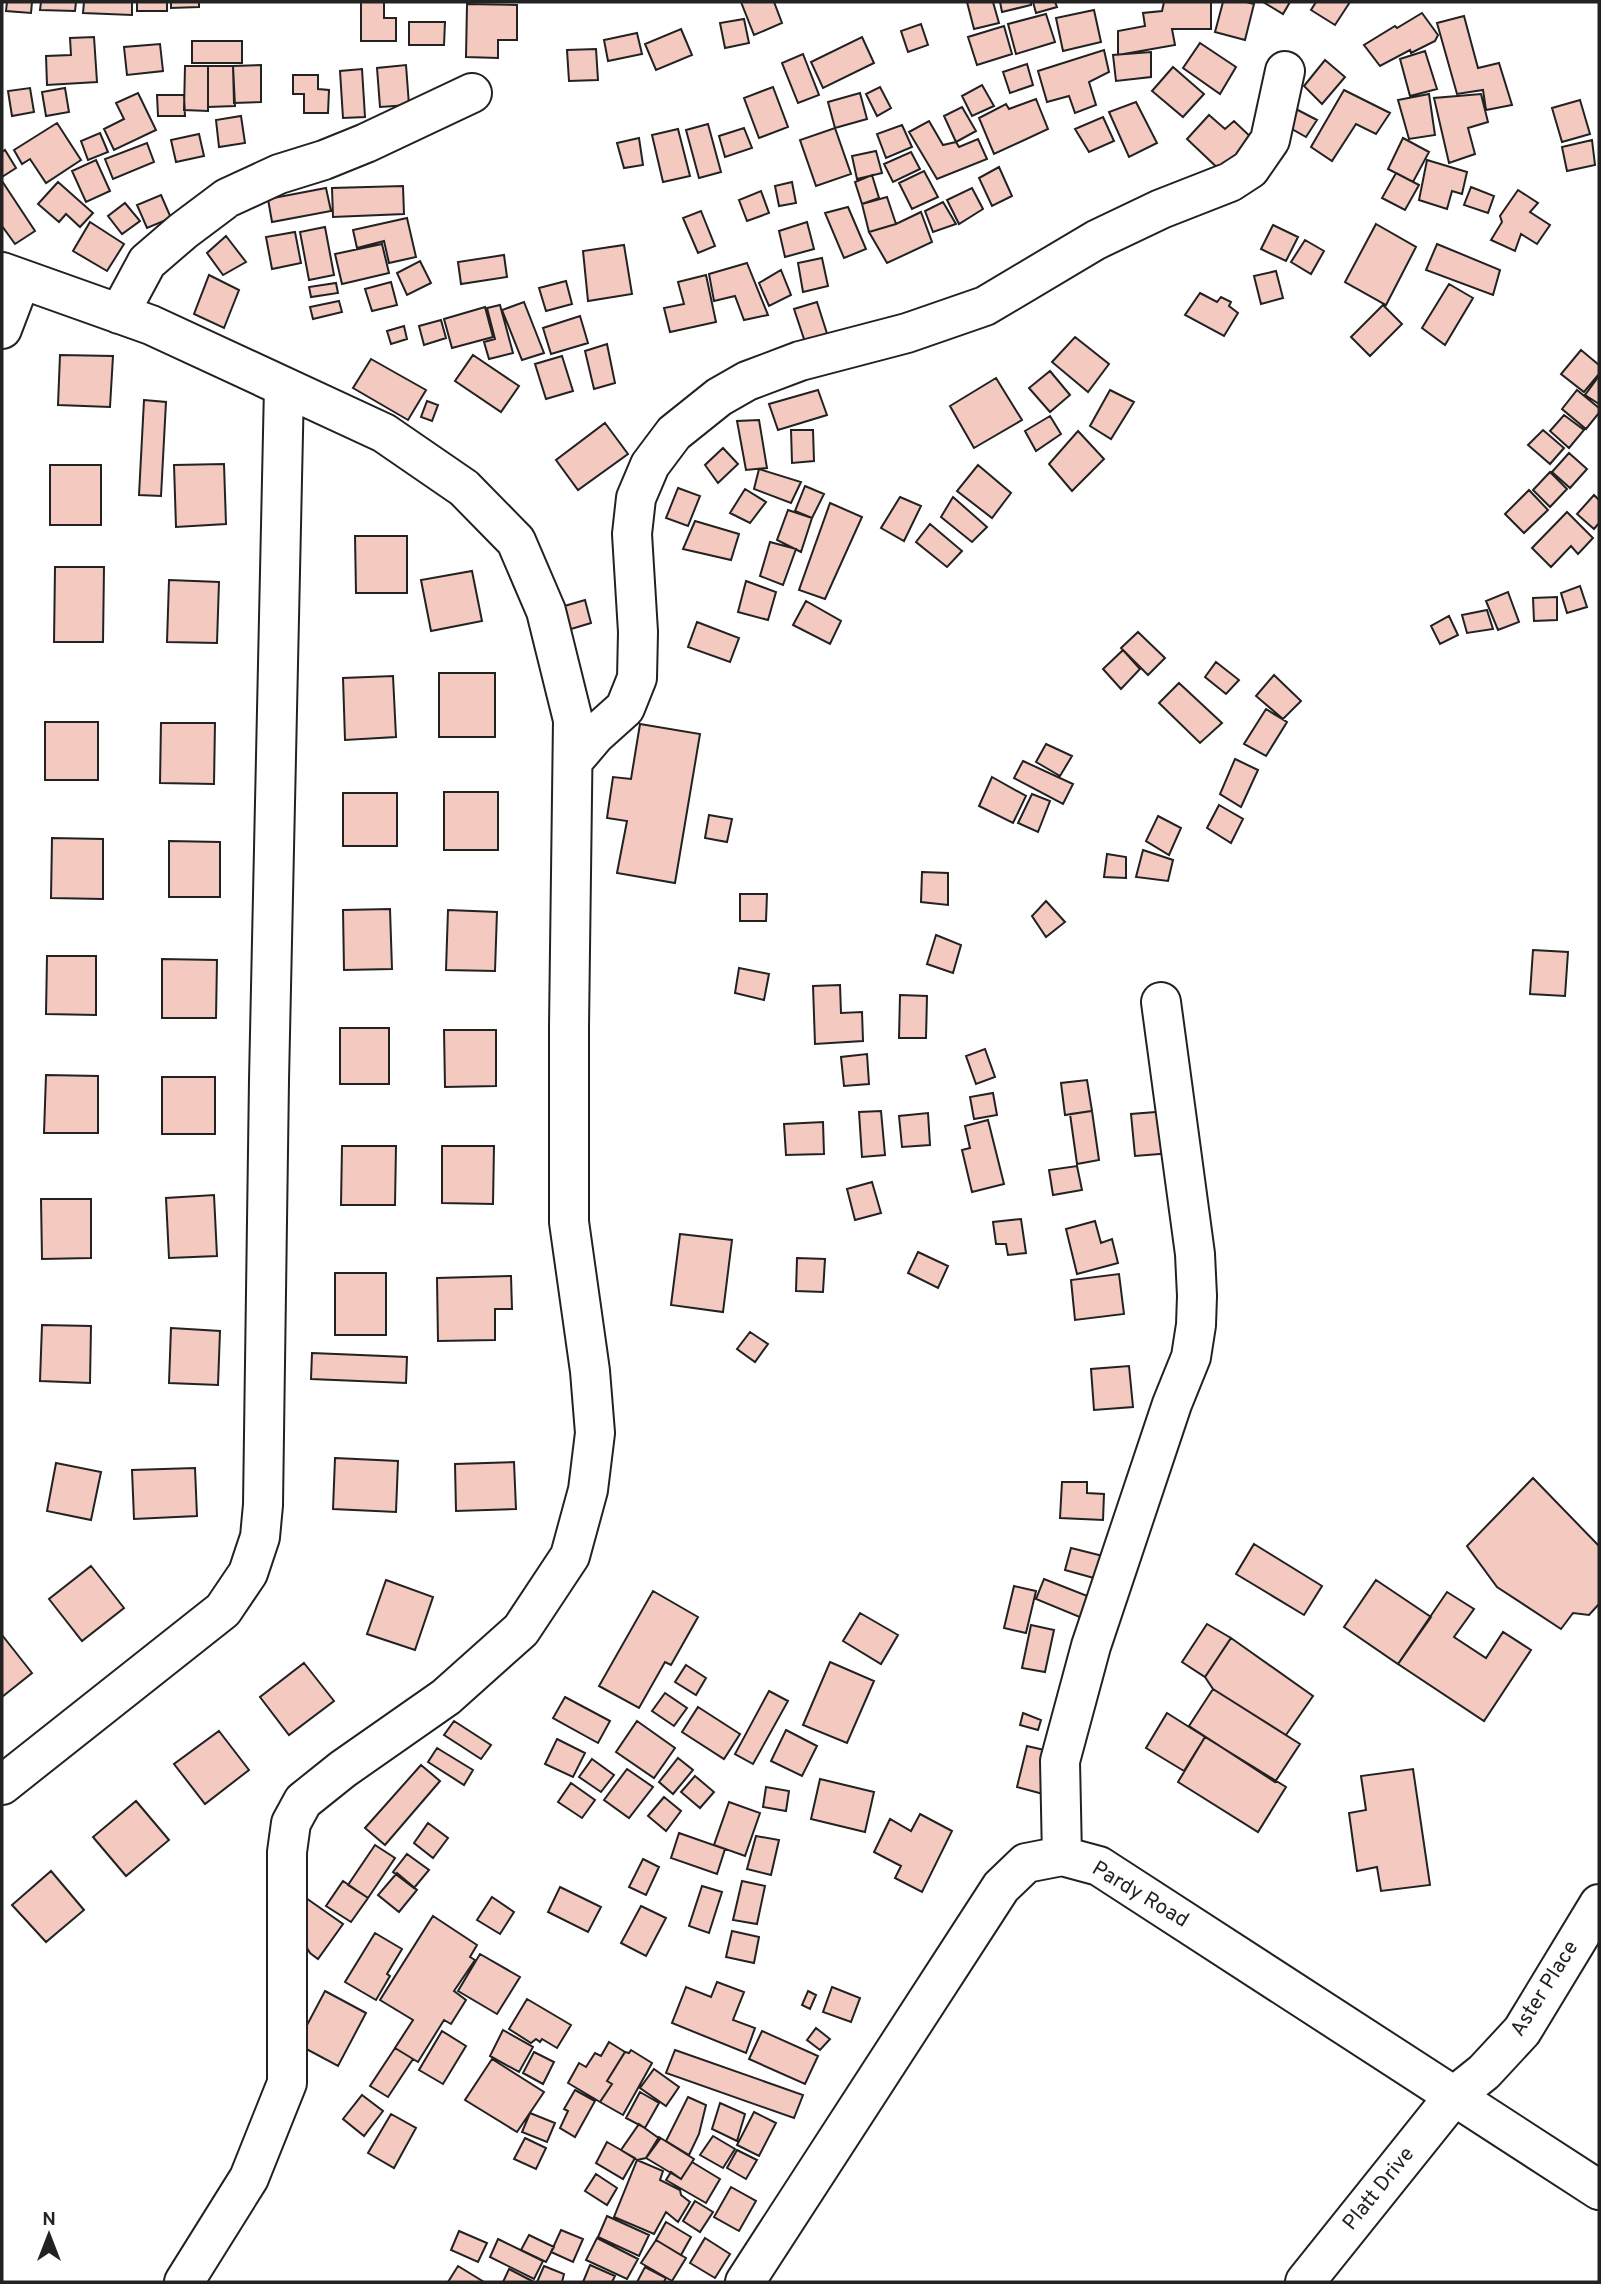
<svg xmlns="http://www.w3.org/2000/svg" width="1601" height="2284" viewBox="0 0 1601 2284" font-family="Overpass,sans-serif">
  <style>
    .building { fill: #f3c9c0; stroke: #222; stroke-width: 2 }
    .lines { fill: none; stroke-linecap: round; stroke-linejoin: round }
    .minor-casing { stroke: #222; stroke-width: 42 }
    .minor { stroke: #fff; stroke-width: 38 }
    .labels { text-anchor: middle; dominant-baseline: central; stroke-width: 5; stroke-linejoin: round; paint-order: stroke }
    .street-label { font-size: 21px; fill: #222; stroke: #fff }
  </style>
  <rect width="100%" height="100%" fill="#fff"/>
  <!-- building -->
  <path class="building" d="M7 2H32L31 13 6 11Z
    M41 2H76L75 11 40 10Z
    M84 2H132V15L83 13Z
    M137 2H167V11H137Z
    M171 2H199V7L171 8Z
    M361 2H384V18H396V41H361Z
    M741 2H774L782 23 754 35Z
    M967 2H993L999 23 974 29Z
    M1000 2H1031V5L1002 12Z
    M1033 2H1055L1057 7 1036 13Z
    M1164 2H1211V29H1172L1175 45 1118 55V31L1145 26 1143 13 1162 11Z
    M1223 2H1246L1254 4 1245 40 1215 32Z
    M1263 2H1290L1283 14Z
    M1316 2H1350L1335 25 1311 10Z
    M467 4 517 5V40H498V58L466 57Z
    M1094 10 1101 42 1063 51 1056 18Z
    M1422 13 1438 35 1435 41 1411 53 1410 50 1380 66 1364 45 1395 26 1397 28Z
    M1046 14 1055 42 1016 54 1008 24Z
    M1464 16 1478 68 1499 63 1512 105 1486 110 1483 90 1457 94 1437 23Z
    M744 19 749 43 725 48 720 23Z
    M409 22H445L444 45H409Z
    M921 24 928 45 908 52 901 31Z
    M1004 26 1012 54 977 65 968 37Z
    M681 29 692 55 656 70 645 44Z
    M637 33 642 54 608 61 604 40Z
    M94 37 97 82 47 85 46 56 71 55 70 38Z
    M862 37 874 63 823 88 811 62Z
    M192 41H242V63H192Z
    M1200 43 1236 67 1220 94 1183 68Z
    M160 44 163 71 127 75 124 47Z
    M596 49 598 80 569 81 567 50Z
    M1104 50 1109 72 1089 82 1096 105 1075 113 1069 96 1047 102 1038 71Z
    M1425 51 1437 89 1410 96 1400 59Z
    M1151 52V77L1116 81 1113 55Z
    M803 54 819 95 798 103 782 63Z
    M1325 60 1345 77 1322 104 1304 86Z
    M1027 64 1033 85 1010 93 1003 72Z
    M261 65V102L234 103 233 66Z
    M406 65 409 105 380 107 377 68Z
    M185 66H208V111L184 110Z
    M208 66H233L235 106 208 107Z
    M1173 67 1204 94 1183 117 1152 91Z
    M362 69 365 117 343 118 340 71Z
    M293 75H318V89L329 90 328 113H304V94H293Z
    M982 85 994 106 972 116 962 96Z
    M773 87 788 127 759 138 744 98Z
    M880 87 891 108 877 116 866 94Z
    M30 88 34 112 12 116 8 91Z
    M65 88 69 112 46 116 42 92Z
    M1344 90 1390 113 1376 134 1356 124 1332 161 1311 147Z
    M138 93 156 130 114 150 104 129 124 119 116 103Z
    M860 93 867 119 835 128 828 102Z
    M1429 94 1435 135 1409 139 1398 100Z
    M1481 94 1488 122 1468 128 1475 154 1449 163 1434 98Z
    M157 95H184L185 116H158Z
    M1036 99 1048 129 994 154 979 118 1006 104 1009 109Z
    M1580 100 1590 134 1562 142 1552 108Z
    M1136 102 1157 143 1129 157 1109 112Z
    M962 107 976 131 956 142 944 116Z
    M1294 108 1317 120 1306 137 1285 125Z
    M1209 115 1225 129 1234 121 1256 142 1224 174 1187 139Z
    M241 116 245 143 219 147 216 120Z
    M1103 117 1114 141 1089 152 1075 129Z
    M929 121 943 145 956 142 959 147 978 139 987 159 937 179 909 132Z
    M57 123 81 160 46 183 30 159 22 164 14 150Z
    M708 124 721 172 699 178 686 130Z
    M902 125 912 147 886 158 877 134Z
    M744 128 752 148 725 157 719 136Z
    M835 128 851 174 816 186 800 140Z
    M678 129 690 176 663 182 652 135Z
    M100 133 108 152 88 160 81 141Z
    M199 134 204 156 176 162 171 140Z
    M639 138 643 165 624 168 617 143Z
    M1403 138 1429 152 1413 182 1388 169Z
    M1592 140 1595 165 1567 171 1562 147Z
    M147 143 154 162 113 179 105 159Z
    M5 150 16 168 2 177V152Z
    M876 151 882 173 857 179 852 156Z
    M911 152 920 169 893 182 884 164Z
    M96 160 110 191 86 202 72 171Z
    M1427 160 1467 172 1462 194 1452 191 1447 209 1419 200Z
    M999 167 1012 196 992 206 979 178Z
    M924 171 938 197 912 209 899 183Z
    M1396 173 1419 185 1405 210 1382 198Z
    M872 175 879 198 862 204 855 182Z
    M2 181 35 231 15 244 2 226Z
    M58 182 93 213 80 227 66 214 59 222 38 204Z
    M792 182 796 203 779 206 775 186Z
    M403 186 404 214 333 217 332 188Z
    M1471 187 1494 196 1488 213 1464 205Z
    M326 188 331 211 272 222 268 199Z
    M972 188 983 209 959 224 947 200Z
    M1518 190 1538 203 1530 212 1550 225 1537 244 1521 234 1515 251 1491 240 1502 222 1500 216Z
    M761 191 769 213 747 221 739 200Z
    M161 195 171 218 147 228 137 205Z
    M887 197 896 224 869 232 862 204Z
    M943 202 956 224 933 232 925 211Z
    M125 203 140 221 122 234 108 216Z
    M848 207 866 249 844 258 825 213Z
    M701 211 715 246 698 253 683 218Z
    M921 212 932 242 887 263 869 232 896 224Z
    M407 218 416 257 389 263 384 241 357 248 353 230Z
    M90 222 124 244 107 271 73 251Z
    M807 222 814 249 785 257 779 231Z
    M1376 224 1416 247 1386 305 1345 282Z
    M1273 225 1298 237 1286 261 1261 249Z
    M325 227 334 275 309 280 300 232Z
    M295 232 301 263 272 269 266 237Z
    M226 236 246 262 223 275 207 253Z
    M1305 240 1324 251 1311 274 1291 262Z
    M382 244 389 273 342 284 335 254Z
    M1437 244 1500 270 1493 295 1426 270Z
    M624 245 632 294 588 301 583 251Z
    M504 255 507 277 461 284 458 262Z
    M822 258 828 286 803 292 798 263Z
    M420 261 431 283 407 295 397 273Z
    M747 263 768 315 744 320 735 296 714 301 709 274Z
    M781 270 791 295 769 306 759 283Z
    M1276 271 1283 298 1261 304 1254 276Z
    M209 275 239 290 224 328 194 314Z
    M706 275 716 322 670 332 664 308 684 304 678 282Z
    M566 281 572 304 546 311 539 288Z
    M391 282 397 305 372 311 365 289Z
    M336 283 338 293 311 297 309 287Z
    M1449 284 1473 298 1445 345 1422 328Z
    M1200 293 1217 302 1221 297 1231 302 1229 306 1238 313 1224 336 1185 315Z
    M339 301 342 312 313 319 310 307Z
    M524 302 544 353 522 360 502 310Z
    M817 302 830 343 807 348 794 309Z
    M500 305 513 353 489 359 484 342 495 339 487 308Z
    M1383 305 1402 324 1370 356 1351 337Z
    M485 307 493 337 452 348 444 319Z
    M580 316 588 343 551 354 543 328Z
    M441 320 446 338 424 345 419 326Z
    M404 326 407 339 391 344 387 331Z
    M1075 337 1109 364 1088 392 1052 362Z
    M607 344 615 383 594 389 585 351Z
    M1581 350 1599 365V374L1584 392 1561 374Z
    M60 355 113 356 110 407 58 405Z
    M473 355 519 386 501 412 455 381Z
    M562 356 573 391 546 399 535 364Z
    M371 359 426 390 408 420 353 388Z
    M1050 371 1070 395 1050 412 1029 388Z
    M1599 376V404L1585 395Z
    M996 378 1022 420 974 448 950 406Z
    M818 390 827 415 778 430 769 404Z
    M1110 390 1134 402 1111 439 1090 426Z
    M1577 390 1599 408V413L1586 429 1562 409Z
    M144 400 166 402 161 496 139 495Z
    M427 401 438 405 432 421 421 417Z
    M1564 415 1584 430 1569 448 1550 431Z
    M1050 416 1061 434 1036 451 1025 431Z
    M759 420 767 468 746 470 737 421Z
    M605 423 628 454 578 490 556 460Z
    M791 430H813L814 461 792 463Z
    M1543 430 1564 448 1550 464 1528 445Z
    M1078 431 1104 459 1072 491 1049 464Z
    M723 448 738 464 718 483 705 465Z
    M1569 453 1587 469 1570 488 1552 472Z
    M224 464 226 524 176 527 174 465Z
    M50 465H101V525H50Z
    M978 465 1011 493 992 518 957 491Z
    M759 469 801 482 791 503 754 489Z
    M1550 472 1567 489 1550 507 1533 490Z
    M805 486 824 494 812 518 795 511Z
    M678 488 700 496 688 526 666 518Z
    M745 489 766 502 750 523 730 513Z
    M1529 490 1548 510 1524 533 1505 514Z
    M1594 495 1599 500V523L1594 529 1577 514Z
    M900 497 921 506 904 541 881 528Z
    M953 497 987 527 972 542 941 517Z
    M830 503 862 517 825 599 799 590Z
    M788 510 812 518 801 552 777 540Z
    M1567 512 1593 538 1578 554 1571 546 1551 567 1532 548Z
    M695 521 739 534 731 560 683 549Z
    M930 524 962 551 947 567 916 542Z
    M355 536H407V593H356Z
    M770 542 796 549 783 585 760 576Z
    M55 567H104L103 642H54Z
    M472 571 482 621 431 631 421 580Z
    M169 580 219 582 217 643 167 642Z
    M746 581 776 592 768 620 738 612Z
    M1580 586 1587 607 1567 613 1561 593Z
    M1508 592 1519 622 1498 630 1486 601Z
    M1557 597V620L1534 621 1533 598Z
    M585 600 591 623 561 632 554 609Z
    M806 601 841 621 830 644 793 625Z
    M1487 610 1493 629 1467 633 1462 615Z
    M1449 616 1458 635 1440 644 1431 626Z
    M697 622 739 638 730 662 688 647Z
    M1138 632 1165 658 1148 675 1121 648Z
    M1123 650 1140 669 1121 689 1103 669Z
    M1216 662 1239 680 1226 694 1205 677Z
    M439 673H495V737H439Z
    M1274 675 1301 701 1283 719 1256 696Z
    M393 676 396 737 345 740 343 678Z
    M1179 683 1222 723 1200 743 1159 703Z
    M1266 709 1287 722 1266 756 1244 744Z
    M45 722H98V780H45Z
    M161 723H215L214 784 160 783Z
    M640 724 700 734 675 883 617 873 627 821 607 818 613 777 631 779Z
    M1046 744 1072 756 1060 776 1036 762Z
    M1235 759 1258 770 1241 807 1220 794Z
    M1023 761 1073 784 1063 804 1014 778Z
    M992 777 1026 796 1013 823 979 806Z
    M444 792H498V850H444Z
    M343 793H397V846H343Z
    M1032 794 1050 801 1038 832 1018 823Z
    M1219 805 1243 819 1231 843 1207 828Z
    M709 815 732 819 727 842 705 838Z
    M1158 816 1181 828 1169 855 1146 841Z
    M52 838 103 839V899L51 898Z
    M169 841 220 842V897H169Z
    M1143 850 1173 860 1168 881 1136 877Z
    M1107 854 1126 857V878L1104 877Z
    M922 872 948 873V905L921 902Z
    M740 894H767L766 921H740Z
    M1046 901 1065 922 1046 937 1032 916Z
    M390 909 392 969 344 970 343 910Z
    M448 910 497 912 495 971 446 970Z
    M936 935 961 945 953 973 927 964Z
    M1533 950 1568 952 1565 996 1530 994Z
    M47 956H96V1015L46 1014Z
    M162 959 217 960 216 1018H162Z
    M739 968 769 974 764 1000 735 993Z
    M840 985 841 1013 862 1012 863 1041 815 1044 813 986Z
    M900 995 927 996 926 1038H899Z
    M340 1028H389V1084H340Z
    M444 1030H496V1086L445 1087Z
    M985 1049 995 1077 976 1084 966 1056Z
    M867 1054 869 1084 844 1086 841 1057Z
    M46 1075 98 1076V1133H44Z
    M162 1077H215V1134H162Z
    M1087 1080 1092 1111 1065 1115 1061 1083Z
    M993 1093 997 1115 974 1119 970 1097Z
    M881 1111 885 1155 862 1157 859 1112Z
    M1092 1111 1099 1160 1077 1164 1070 1114Z
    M1168 1111 1172 1153 1135 1156 1131 1114Z
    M928 1113 930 1145 902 1147 899 1116Z
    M988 1120 1004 1184 972 1192 962 1150 970 1148 965 1126Z
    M823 1122 824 1154 786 1155 784 1124Z
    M342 1146H396L395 1205H341Z
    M442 1146H494L493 1204 442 1203Z
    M1077 1166 1082 1190 1053 1195 1049 1170Z
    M872 1182 881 1213 855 1220 847 1189Z
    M214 1195 217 1256 169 1258 166 1198Z
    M41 1199H91V1258L42 1259Z
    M1021 1219 1026 1253 1008 1255 1006 1244H996L993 1222Z
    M1095 1221 1101 1243 1112 1239 1118 1263 1077 1274 1066 1229Z
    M680 1234 732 1240 723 1312 671 1305Z
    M918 1252 948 1266 938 1288 908 1273Z
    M797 1258 825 1259 823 1292 796 1291Z
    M335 1273H386V1335H335Z
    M1119 1274 1124 1314 1075 1320 1071 1280Z
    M511 1276 512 1309H495V1340L438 1341 437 1278Z
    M42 1325 91 1326 90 1383 40 1381Z
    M171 1328 220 1331 218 1385 169 1383Z
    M750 1332 768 1344 755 1362 737 1349Z
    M312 1353 407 1357 406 1383 311 1379Z
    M1129 1366 1133 1407 1094 1410 1091 1369Z
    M335 1458 398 1461 396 1512 333 1509Z
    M514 1462 516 1509 456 1511 455 1464Z
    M56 1463 101 1472 91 1520 47 1511Z
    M195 1468 197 1516 134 1519 132 1470Z
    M1533 1478 1599 1546V1604L1589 1615 1573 1613 1561 1629 1497 1587 1467 1546Z
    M1062 1482H1087V1493L1104 1494 1103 1520 1060 1518Z
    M1254 1544 1322 1586 1304 1615 1236 1574Z
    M1071 1548 1107 1557 1101 1580 1065 1570Z
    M91 1566 124 1608 82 1641 49 1599Z
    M1044 1579 1090 1597 1082 1618 1036 1599Z
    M386 1580 433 1597 415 1650 367 1634Z
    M1376 1580 1431 1617 1398 1664 1344 1627Z
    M1014 1586 1036 1591 1026 1633 1004 1628Z
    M653 1591 698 1617 671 1665 665 1662 639 1708 599 1686Z
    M1447 1592 1474 1609 1454 1637 1486 1658 1503 1632 1531 1650 1484 1721 1398 1664Z
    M860 1613 898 1635 881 1664 843 1641Z
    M1207 1624 1231 1638 1205 1677 1182 1662Z
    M1031 1625 1054 1630 1045 1672 1022 1668Z
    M2 1635 32 1673 2 1697Z
    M1231 1638 1313 1696 1286 1735 1213 1689 1205 1677Z
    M830 1662 874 1681 847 1743 803 1725Z
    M304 1663 334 1701 289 1735 260 1697Z
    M686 1665 706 1678 696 1695 675 1682Z
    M1213 1689 1300 1744 1275 1782 1189 1726Z
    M769 1691 788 1701 753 1764 735 1754Z
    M665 1693 687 1708 674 1726 652 1711Z
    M565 1697 610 1721 598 1743 553 1718Z
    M698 1707 740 1734 724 1759 682 1732Z
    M1023 1713 1041 1720 1038 1730 1020 1725Z
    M1167 1713 1205 1737 1184 1771 1146 1748Z
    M454 1721 491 1745 481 1759 444 1735Z
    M637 1721 675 1748 654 1778 616 1752Z
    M786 1730 817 1746 802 1776 771 1761Z
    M219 1731 249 1770 205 1804 174 1764Z
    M1205 1737 1286 1787 1258 1832 1178 1782Z
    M557 1739 585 1753 573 1777 545 1764Z
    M1027 1746 1053 1752 1043 1794 1017 1787Z
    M437 1748 473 1770 464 1785 428 1762Z
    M678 1758 693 1770 673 1794 659 1782Z
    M592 1759 614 1775 601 1792 579 1777Z
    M421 1765 440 1781 385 1845 365 1828Z
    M627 1769 653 1787 629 1818 604 1800Z
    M1413 1769 1430 1885 1381 1891 1377 1867 1357 1871 1349 1813 1366 1810 1361 1776Z
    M695 1776 714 1792 700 1808 681 1792Z
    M820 1779 874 1792 865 1832 811 1819Z
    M571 1783 595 1800 582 1818 558 1802Z
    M766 1787 789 1791 786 1811 763 1807Z
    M664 1797 681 1811 666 1831 648 1816Z
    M136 1801 169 1840 126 1876 93 1837Z
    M729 1802 760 1813 745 1856 714 1845Z
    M920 1814 952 1831 922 1892 895 1878 901 1866 874 1852 890 1819 911 1831Z
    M428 1823 448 1838 433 1858 414 1843Z
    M679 1833 725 1849 717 1874 671 1858Z
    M756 1836 779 1840 771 1875 747 1869Z
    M375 1845 395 1858 368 1898 348 1885Z
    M407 1854 429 1870 414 1888 393 1872Z
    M643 1859 659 1867 646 1895 629 1887Z
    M51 1871 84 1910 46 1942 12 1905Z
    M397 1873 417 1890 399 1912 378 1895Z
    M343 1881 368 1898 351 1922 326 1906Z
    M742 1881 765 1886 757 1924 733 1920Z
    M702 1886 722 1892 709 1933 689 1926Z
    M560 1887 601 1907 588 1932 548 1912Z
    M492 1897 514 1912 500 1934 477 1920Z
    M306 1898 343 1924 318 1959 310 1953 297 1931 295 1914Z
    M641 1906 666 1918 646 1956 621 1943Z
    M433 1916 477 1945 470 1957 475 1960 454 1991 466 2000 451 2024 444 2020 418 2062 395 2048 413 2020 380 2000Z
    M732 1931 759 1937 754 1963 726 1957Z
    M375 1933 402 1949 387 1974 390 1976 376 2000 345 1982Z
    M480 1954 520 1977 497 2014 458 1991Z
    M717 1982 744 1992 733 2020 755 2028 746 2053 672 2023 686 1987 711 1997Z
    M832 1987 860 1998 851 2022 823 2012Z
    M325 1991 366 2013 338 2066 297 2044Z
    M808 1991 816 1995 810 2009 802 2005Z
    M527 1999 571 2025 557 2048 542 2039 540 2042 536 2039 531 2043 509 2029Z
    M816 2028 830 2039 820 2050 807 2040Z
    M503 2030 533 2047 519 2072 490 2056Z
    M442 2031 466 2046 443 2084 419 2070Z
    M762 2031 818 2056 805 2084 749 2059Z
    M609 2042 625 2052 607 2081 612 2084 600 2102 568 2083 579 2063 586 2067 595 2053 601 2056Z
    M395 2048 413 2059 388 2097 370 2086Z
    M631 2050 652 2063 623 2115 600 2102 612 2084 607 2081 625 2052 629 2053Z
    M675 2050 803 2095 794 2118 666 2073Z
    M534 2052 554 2062 543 2084 523 2073Z
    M492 2059 544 2092 517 2132 465 2100Z
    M654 2069 679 2087 666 2106 640 2088Z
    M575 2090 595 2101 575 2137 560 2128 568 2111 564 2109Z
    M640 2092 659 2103 645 2128 626 2118Z
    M362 2095 383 2111 364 2136 343 2119Z
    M688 2097 706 2105 699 2134 689 2155 666 2141Z
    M720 2103 745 2114 737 2141 712 2129Z
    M754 2112 776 2123 759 2156 737 2145Z
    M530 2113 555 2123 547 2142 522 2132Z
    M391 2114 416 2128 394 2168 368 2153Z
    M639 2124 660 2139 646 2158 637 2160 621 2150Z
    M713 2136 735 2149 723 2168 700 2155Z
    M659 2137 694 2159 681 2179 646 2158Z
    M525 2138 546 2148 536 2169 514 2159Z
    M607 2142 635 2158 623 2179 596 2163Z
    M737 2150 757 2160 746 2179 727 2168Z
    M637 2160 663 2171 660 2180 680 2190 681 2195 690 2202 678 2222 666 2212 654 2234 614 2217Z
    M692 2162 720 2179 706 2203 666 2180 671 2172 681 2179Z
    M596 2174 617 2188 607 2205 585 2191Z
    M731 2187 756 2201 739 2231 714 2217Z
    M695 2201 713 2212 700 2232 683 2221Z
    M607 2216 649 2235 639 2256 598 2237Z
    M666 2222 691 2237 681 2255 656 2240Z
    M561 2230 583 2239 573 2262 551 2252Z
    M459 2231 487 2243 478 2262 451 2250Z
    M529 2235 554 2247 546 2262 521 2250Z
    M597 2238 638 2259 627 2279 586 2260Z
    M705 2238 730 2254 715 2278 690 2263Z
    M498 2239 543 2261 534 2279 490 2257Z
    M656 2240 686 2258 672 2281 641 2263Z
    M590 2265 615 2276 612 2282H583Z
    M458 2266 484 2282H448Z
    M544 2266 564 2274 562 2282H537Z
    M645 2267 666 2278 664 2282H637Z
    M509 2269 534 2282H503Z"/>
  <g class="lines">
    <defs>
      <path id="minor" d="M2 272 151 325 384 433 464 488 516 541 546 611 573 720 569 1027V1222L590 1371 595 1433 588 1490 570 1556 521 1630 446 1697 343 1769 303 1801 291 1823 287 1852V2083L249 2178 184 2282
        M119 314 147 262 183 231 227 198 279 174 324 160 366 143 472 93
        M2 329 21 279
        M573 761 596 734 625 708 637 678 638 632 632 534 636 498 650 465 674 433 719 397 747 381 800 361 907 333 985 306 1096 240 1161 209 1230 182 1250 169 1270 140 1285 71
        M2 1785 223 1610 248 1573 260 1537 263 1505 269 1080 284 387
        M1062 1856 1060 1761 1091 1646 1172 1404 1191 1357 1196 1325 1197 1296 1195 1254 1161 1002
        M745 2282 1001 1887 1026 1863 1062 1856 1099 1866 1599 2190
        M1305 2282 1454 2096 1484 2072 1522 2031 1599 1904"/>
    </defs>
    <!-- minor casing -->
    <use href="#minor" class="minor-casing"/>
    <!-- minor -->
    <use href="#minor" class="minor"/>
  </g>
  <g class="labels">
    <!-- street labels -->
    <g class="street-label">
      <text transform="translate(1140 1895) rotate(31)">Pardy Road</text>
      <text transform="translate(1545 1989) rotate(-58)">Aster Place</text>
      <text transform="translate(1379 2189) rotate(-51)">Platt Drive</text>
    </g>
  </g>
  <!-- border -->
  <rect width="1601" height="2284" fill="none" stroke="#222222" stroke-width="7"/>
  <!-- north arrow -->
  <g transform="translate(49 2235)" stroke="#ffffff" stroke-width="5" paint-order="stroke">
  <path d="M0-5L12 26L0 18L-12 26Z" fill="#222222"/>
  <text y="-10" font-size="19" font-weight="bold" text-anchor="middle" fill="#222222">N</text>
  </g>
</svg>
